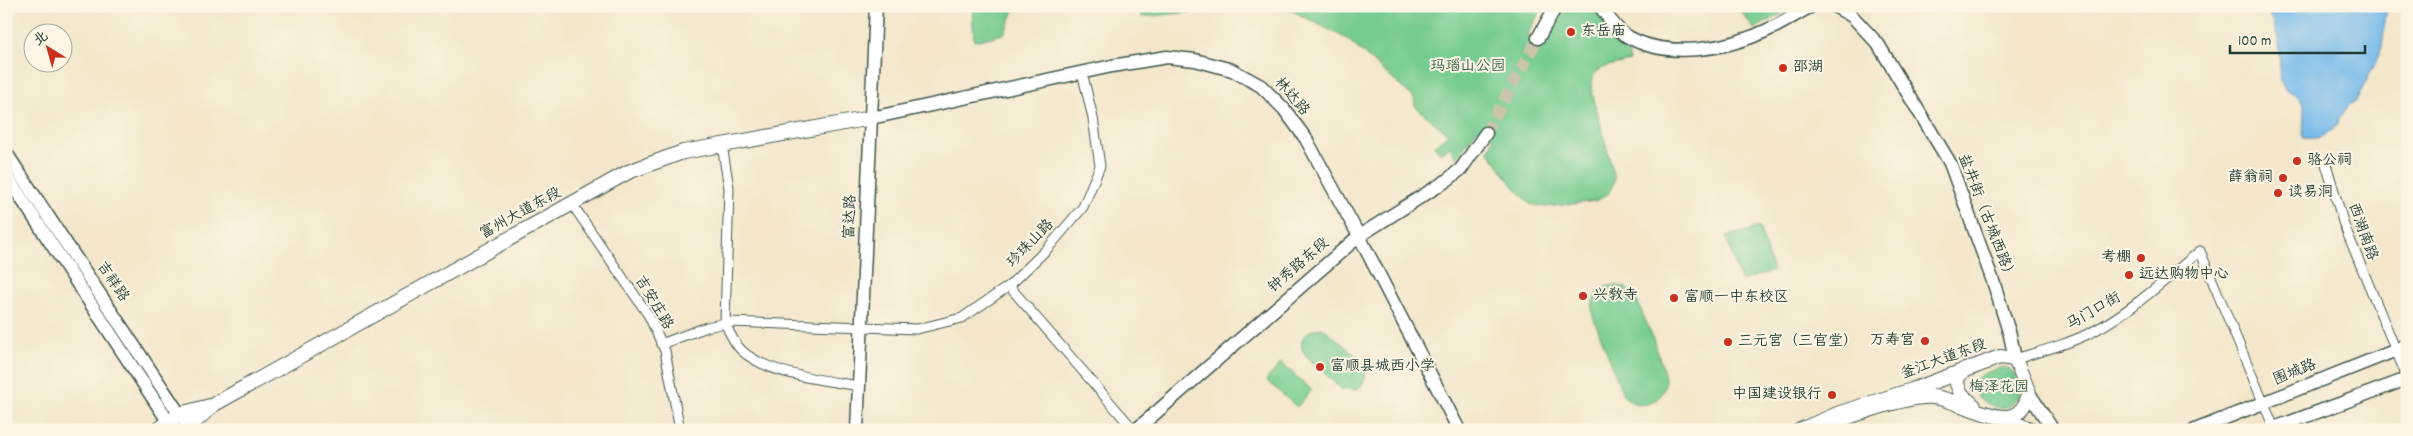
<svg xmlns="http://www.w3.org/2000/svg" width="2413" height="436" viewBox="0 0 2413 436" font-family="Dekko,'LXGW WenKai TC',sans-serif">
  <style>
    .green { fill: #74cb91; stroke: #4a8462 }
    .water { fill: #73b8ea; stroke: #497a8f }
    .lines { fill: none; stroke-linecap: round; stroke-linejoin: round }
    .secondary-tunnel { stroke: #c9c4ac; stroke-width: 12; stroke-dasharray: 12 6; stroke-linecap: butt }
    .street-casing { stroke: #3f564a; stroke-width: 11 }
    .secondary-casing { stroke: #3f564a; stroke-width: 15 }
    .primary-casing { stroke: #3f564a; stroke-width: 16 }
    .street { stroke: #fff; stroke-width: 9 }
    .secondary { stroke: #fff; stroke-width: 12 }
    .primary { stroke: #fff; stroke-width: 14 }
    .poi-dot { fill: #c8321e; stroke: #fcf5e5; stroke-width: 2 }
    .labels { text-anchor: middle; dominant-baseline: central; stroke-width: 4; stroke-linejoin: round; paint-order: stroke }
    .poi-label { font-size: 15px; fill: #1f3d34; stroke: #fcf5e5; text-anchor: start }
    .park-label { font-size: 15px; fill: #34604b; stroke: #fcf5e5 }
    .street-label { font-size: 15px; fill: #1f3d34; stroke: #fcf5e5 }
  </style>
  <rect width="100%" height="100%" fill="#fcf5e5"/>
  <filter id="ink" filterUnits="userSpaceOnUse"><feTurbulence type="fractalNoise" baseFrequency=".02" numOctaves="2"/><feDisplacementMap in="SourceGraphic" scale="10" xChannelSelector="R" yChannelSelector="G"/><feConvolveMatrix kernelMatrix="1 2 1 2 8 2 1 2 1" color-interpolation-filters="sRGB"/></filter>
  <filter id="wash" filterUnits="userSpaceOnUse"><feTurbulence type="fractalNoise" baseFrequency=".0096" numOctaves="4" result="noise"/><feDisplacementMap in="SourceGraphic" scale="20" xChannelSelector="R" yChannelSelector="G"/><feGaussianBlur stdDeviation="1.12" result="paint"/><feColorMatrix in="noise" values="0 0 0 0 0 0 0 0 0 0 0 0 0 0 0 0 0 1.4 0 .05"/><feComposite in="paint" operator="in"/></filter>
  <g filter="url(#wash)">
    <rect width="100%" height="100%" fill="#f3e6ca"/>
    <!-- green -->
    <path class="green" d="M972 6H1016L1004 34 974 41Z
      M1138 6H1200L1192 12 1142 17Z
      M1283 6H1543L1527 35 1543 45 1565 10H1594L1616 36 1626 43 1630 61 1604 67 1594 74 1591 88 1615 179 1609 193 1596 201 1546 207 1530 204 1510 182 1488 151 1494 138 1477 129 1457 158 1450 147 1440 153 1434 146 1448 134 1415 106 1414 98 1347 39Z
      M1737 6H1797L1754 29Z
      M1759 227 1773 271 1741 281 1726 237Z
      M1615 285 1626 288 1634 295C1642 309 1666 369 1665 382 1665 393 1657 402 1647 404 1637 406 1629 402 1623 395L1593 316C1589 300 1598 287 1615 285Z
      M1321 328 1327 331C1341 344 1384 371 1356 390L1341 389 1304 354C1297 340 1306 329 1321 328Z
      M1281 363 1312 390 1297 407 1266 380Z
      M2003 367C2017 370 2018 381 2021 393 2007 418 1988 407 1972 391 1972 374 1989 372 2003 367Z"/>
    <!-- water -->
    <path class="water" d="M2266 6H2387L2382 47 2375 64 2356 101 2349 105 2338 120 2339 124C2325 137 2322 139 2303 138L2304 104 2298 96 2284 89 2281 81 2278 38Z"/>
  </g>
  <g filter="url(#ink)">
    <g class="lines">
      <!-- secondary-tunnel -->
      <path class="secondary-tunnel" d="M1486 133 1538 38"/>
      <defs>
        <path id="street" d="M722 145 729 188 725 323C729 332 734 343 741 350 768 375 824 380 859 386
          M2326 164 2344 225 2407 377
          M572 204 649 316 665 351 680 430
          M1009 286 1134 430
          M661 344 707 327 730 322 917 329 962 318 1009 286 1048 248 1083 207 1100 166 1093 118 1082 72
          M2015 359C2042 351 2069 344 2094 331 2133 310 2166 279 2200 251L2274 428 2270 430"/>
        <path id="secondary" d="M1600 6C1607 16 1615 28 1625 35 1667 61 1730 49 1772 28 1786 22 1798 12 1812 6
          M1834 6 1852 16 1878 44 1950 163 1994 284 2010 335 2015 359
          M1538 38 1556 6
          M871 118 1112 66 1167 57 1195 60 1232 70 1261 86 1284 109 1306 139 1359 236 1459 430
          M6 153 190 430
          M6 175 174 430
          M2029 393 2053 430
          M2005 418 2034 430
          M2274 428 2407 379
          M857 430 876 6
          M1136 430 1359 236 1446 181 1461 169 1486 133
          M2195 430 2394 351 2407 344"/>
        <path id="primary" d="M1963 370 1956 381 1961 394 1974 406
          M158 430 180 414 210 406
          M186 430 213 405 628 172 683 152 871 118
          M1800 430 1840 413 1912 390 2000 357 2015 359 2029 393C2027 405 2018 418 2004 417 1985 417 1956 400 1934 397 1909 394 1840 419 1816 430"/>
      </defs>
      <!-- street casing -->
      <use href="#street" class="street-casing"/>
      <!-- secondary casing -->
      <use href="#secondary" class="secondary-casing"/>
      <!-- primary casing -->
      <use href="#primary" class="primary-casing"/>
      <!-- street -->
      <use href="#street" class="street"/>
      <!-- secondary -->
      <use href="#secondary" class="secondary"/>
      <!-- primary -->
      <use href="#primary" class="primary"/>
    </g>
  </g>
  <!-- markers -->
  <g class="poi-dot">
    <circle cx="1571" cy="32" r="5"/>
    <circle cx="1783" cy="68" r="5"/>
    <circle cx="2297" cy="161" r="5"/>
    <circle cx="2283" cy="178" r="5"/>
    <circle cx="2278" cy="193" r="5"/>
    <circle cx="2141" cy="258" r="5"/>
    <circle cx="2129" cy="275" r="5"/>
    <circle cx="1583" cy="296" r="5"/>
    <circle cx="1674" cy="298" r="5"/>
    <circle cx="1925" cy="341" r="5"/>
    <circle cx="1728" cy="342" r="5"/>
    <circle cx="1320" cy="367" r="5"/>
    <circle cx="1832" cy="395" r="5"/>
  </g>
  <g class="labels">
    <!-- poi labels -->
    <g class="poi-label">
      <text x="1581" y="32">东岳庙</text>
      <text x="1793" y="68">邵湖</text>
      <text x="2307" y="161">骆公祠</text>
      <text x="2273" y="178" text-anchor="end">薛翁祠</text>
      <text x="2288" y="193">读易洞</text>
      <text x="2131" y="258" text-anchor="end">考棚</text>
      <text x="2139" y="275">远达购物中心</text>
      <text x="1593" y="296">兴教寺</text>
      <text x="1684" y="298">富顺一中东校区</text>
      <text x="1915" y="341" text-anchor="end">万寿宫</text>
      <text x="1738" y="342">三元宫（三官堂）</text>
      <text x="1330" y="367">富顺县城西小学</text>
      <text x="1822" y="395" text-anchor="end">中国建设银行</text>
    </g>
    <!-- park labels -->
    <g class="park-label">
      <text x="1468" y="67">玛瑙山公园</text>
      <text x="1999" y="388">梅泽花园</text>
    </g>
    <!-- street labels -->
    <g class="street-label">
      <text transform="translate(1291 97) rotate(49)">林达路</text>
      <text transform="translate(521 214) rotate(-29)">富州大道东段</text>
      <text transform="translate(851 217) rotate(-88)">富达路</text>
      <text transform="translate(1986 218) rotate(69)">盐井街（古城西路）</text>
      <text transform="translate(2362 232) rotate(70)">西湖南路</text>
      <text transform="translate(1031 244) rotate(-46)">珍珠山路</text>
      <text transform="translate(1299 266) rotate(-41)">钟秀路东段</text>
      <text transform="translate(112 282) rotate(56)">吉祥路</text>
      <text transform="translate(653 303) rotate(59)">吉安庄路</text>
      <text transform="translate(2094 312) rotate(-30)">马门口街</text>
      <text transform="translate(1944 360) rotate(-20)">釜江大道东段</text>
      <text transform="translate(2295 373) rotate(-22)">围城路</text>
    </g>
  </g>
  <!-- margin -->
  <rect width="2413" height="436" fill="none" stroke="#fcf5e5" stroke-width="25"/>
  <!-- north arrow -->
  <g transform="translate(48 48) rotate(323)"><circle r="24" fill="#fcf5e5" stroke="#a4ab9e"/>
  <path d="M0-4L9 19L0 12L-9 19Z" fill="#c8321e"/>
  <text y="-8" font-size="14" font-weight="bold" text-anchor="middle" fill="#1f3d34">北</text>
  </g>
  <!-- scale -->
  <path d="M2230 45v8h135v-8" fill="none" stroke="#1f3d34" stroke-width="2.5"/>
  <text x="2238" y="45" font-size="15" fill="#1f3d34" stroke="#fcf5e5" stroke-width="4" paint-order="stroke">100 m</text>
</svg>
